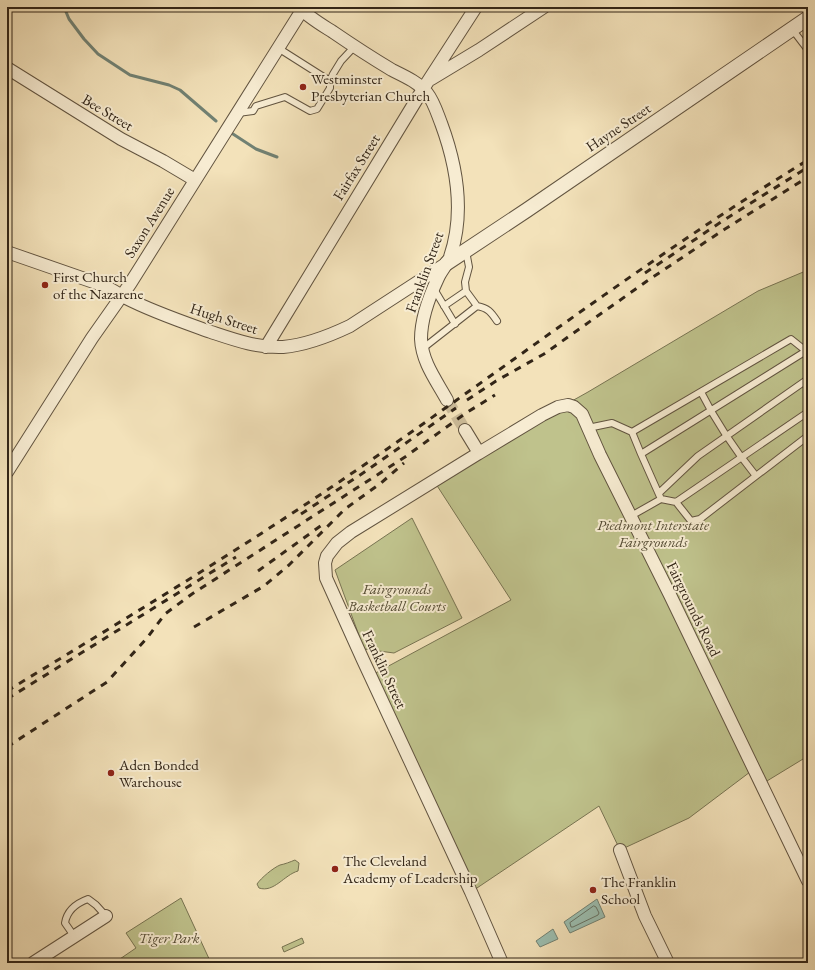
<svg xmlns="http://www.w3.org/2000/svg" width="815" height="970" viewBox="0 0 815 970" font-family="'EB Garamond',serif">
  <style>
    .green { fill: #bfc28c; stroke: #787452 }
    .water { fill: #9bbeb0; stroke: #718173 }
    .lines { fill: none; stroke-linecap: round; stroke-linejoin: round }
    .shore { stroke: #667264; stroke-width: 1 }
    .stream { stroke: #718173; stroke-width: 3 }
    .minor-tunnel { stroke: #ccbc99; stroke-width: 12; stroke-dasharray: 12 6; stroke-linecap: butt }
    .service-casing { stroke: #625440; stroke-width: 8 }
    .minor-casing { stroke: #625440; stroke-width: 14 }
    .tertiary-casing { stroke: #625440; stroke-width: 16 }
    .service { stroke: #f7ecd2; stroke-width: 6 }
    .minor { stroke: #f7ecd2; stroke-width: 12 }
    .tertiary { stroke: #f7ecd2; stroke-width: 14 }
    .rail { stroke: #322517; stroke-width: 3; stroke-dasharray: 7 7; stroke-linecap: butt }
    .poi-dot { fill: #8f2418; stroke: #f7ecd2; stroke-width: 1.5 }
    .labels { text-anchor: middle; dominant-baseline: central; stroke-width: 4; stroke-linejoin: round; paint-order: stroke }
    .poi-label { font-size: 15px; fill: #322517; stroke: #f7ecd2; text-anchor: start }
    .street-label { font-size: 15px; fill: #322517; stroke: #f7ecd2 }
    .park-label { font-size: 15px; font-style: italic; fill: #554c34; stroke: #f7ecd2 }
  </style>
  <rect width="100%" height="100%" fill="#f3e2ba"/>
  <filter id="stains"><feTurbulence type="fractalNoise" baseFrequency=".005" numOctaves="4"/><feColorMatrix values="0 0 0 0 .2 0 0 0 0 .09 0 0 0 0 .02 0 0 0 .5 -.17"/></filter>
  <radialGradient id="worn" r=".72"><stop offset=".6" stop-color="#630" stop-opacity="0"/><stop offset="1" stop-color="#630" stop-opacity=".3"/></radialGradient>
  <!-- green -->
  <path class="green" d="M808 270V756L762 784 754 769 689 818 620 850 599 806 471 892 370 676 511 600 434 481 479 453 588 392 758 291Z
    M412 518 462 618 394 653 364 649 335 570Z
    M295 860 299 863 298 871C284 875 274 893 259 888L257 884C261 878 273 868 280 865 285 864 290 862 295 860Z
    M181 898 211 963H114L136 948 126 933Z
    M302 938 304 943 284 952 282 947Z"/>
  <!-- water -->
  <path class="water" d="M597 899 605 917 570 933 564 922Z
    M553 929 558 939 540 947 536 941Z"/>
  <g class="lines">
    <!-- shore -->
    <path class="shore" d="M594 906 596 907 599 913 598 915 573 927H571L570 923Z"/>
    <!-- stream -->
    <path class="stream" d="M64 7 69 19 84 39 98 54 130 75 169 85 180 90 216 121
      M233 134 256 149 277 157"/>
    <!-- minor-tunnel -->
    <path class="minor-tunnel" d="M447 400 465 430"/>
    <defs>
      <path id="service" d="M792 29 808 50
        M278 48 330 81
        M238 113 253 111 256 106 285 97 310 111 317 109 330 88V81L333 74 341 61 355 46
        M434 289 455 324
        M444 306 466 291
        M477 306C488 308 491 312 497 321
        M422 349 477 306 466 291 465 282 469 267 466 251
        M701 392C716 422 735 450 756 476
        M588 428 612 423 632 432
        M641 454 632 432 791 339 806 351 641 454 661 499
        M659 493 698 456 808 379
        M676 502 808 412
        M631 516 661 499 676 502 691 521 700 519 808 436
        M74 936 65 923C67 910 77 903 88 899L96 905 106 916"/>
      <path id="minor" d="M299 7C308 17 322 25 333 32 352 45 372 58 392 70 404 76 418 82 427 93 434 102 437 113 441 123 457 166 465 213 450 257 447 265 441 271 438 278 429 297 421 318 421 339 422 362 436 380 447 400
        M7 68 121 139 163 161 195 180
        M431 79 479 50 544 7
        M7 252 105 286C112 290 119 294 126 298 153 312 183 322 211 332 235 340 257 348 283 347 306 345 329 336 350 326L447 263
        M266 347 423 89 476 7
        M465 430 479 453 351 532 337 543 327 556 325 563 326 578 363 660 471 892 502 963
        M479 453 542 415 558 407 568 405 574 407 582 414 600 455 670 595 808 881
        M7 472 92 338 130 284 304 7
        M620 850 645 916 668 963
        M33 963 106 916"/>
      <path id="tertiary" d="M447 263 527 210 808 18"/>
    </defs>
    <!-- service casing -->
    <use href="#service" class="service-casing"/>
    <!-- minor casing -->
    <use href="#minor" class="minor-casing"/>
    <!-- tertiary casing -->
    <use href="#tertiary" class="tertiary-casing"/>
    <!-- service -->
    <use href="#service" class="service"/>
    <!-- minor -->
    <use href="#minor" class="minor"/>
    <!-- tertiary -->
    <use href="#tertiary" class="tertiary"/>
    <!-- rail -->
    <path class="rail" d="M645 273 721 222 808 167
      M467 400 496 381 544 354 647 281 725 229 808 177
      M301 514 363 473 456 408
      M258 571 326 522
      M194 627 264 586 289 565 345 509 381 483 404 463
      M7 691C120 622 233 554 342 480 498 374 647 258 808 160
      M7 699 236 557
      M7 747 107 682 147 638 165 614 192 594 405 457 466 413 495 395"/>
  </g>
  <!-- markers -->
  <g class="poi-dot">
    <circle cx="303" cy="87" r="4"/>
    <circle cx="45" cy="285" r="4"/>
    <circle cx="111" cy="773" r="4"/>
    <circle cx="335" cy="869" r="4"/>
    <circle cx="593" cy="890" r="4"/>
  </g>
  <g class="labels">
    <!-- poi labels -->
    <g class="poi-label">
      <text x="311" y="78">Westminster<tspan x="311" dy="17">Presbyterian Church</tspan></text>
      <text x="53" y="276">First Church<tspan x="53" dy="17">of the Nazarene</tspan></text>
      <text x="119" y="764">Aden Bonded<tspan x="119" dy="17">Warehouse</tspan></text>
      <text x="343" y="860">The Cleveland<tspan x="343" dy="17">Academy of Leadership</tspan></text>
      <text x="601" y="881">The Franklin<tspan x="601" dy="17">School</tspan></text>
    </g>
    <!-- street labels -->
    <g class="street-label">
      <text transform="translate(108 112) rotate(31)">Bee Street</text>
      <text transform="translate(618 127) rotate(-34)">Hayne Street</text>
      <text transform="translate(356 167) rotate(-58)">Fairfax Street</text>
      <text transform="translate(149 222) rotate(-58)">Saxon Avenue</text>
      <text transform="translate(424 272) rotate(-70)">Franklin Street</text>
      <text transform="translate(224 318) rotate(18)">Hugh Street</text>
      <text transform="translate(694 609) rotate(64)">Fairgrounds Road</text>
      <text transform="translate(385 669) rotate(65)">Franklin Street</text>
    </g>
    <!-- park labels -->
    <g class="park-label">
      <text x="653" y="524">Piedmont Interstate<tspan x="653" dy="17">Fairgrounds</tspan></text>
      <text x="397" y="588">Fairgrounds<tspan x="397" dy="17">Basketball Courts</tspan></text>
      <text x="169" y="937">Tiger Park</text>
    </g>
  </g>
  <!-- margin -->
  <rect width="815" height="970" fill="none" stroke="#f3e2ba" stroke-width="24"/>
  <rect x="8" y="8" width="799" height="954" fill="none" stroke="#322517" stroke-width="2"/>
  <rect x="12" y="12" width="791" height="946" fill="none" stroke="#322517"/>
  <rect width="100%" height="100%" filter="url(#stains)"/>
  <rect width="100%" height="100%" fill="url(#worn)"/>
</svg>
